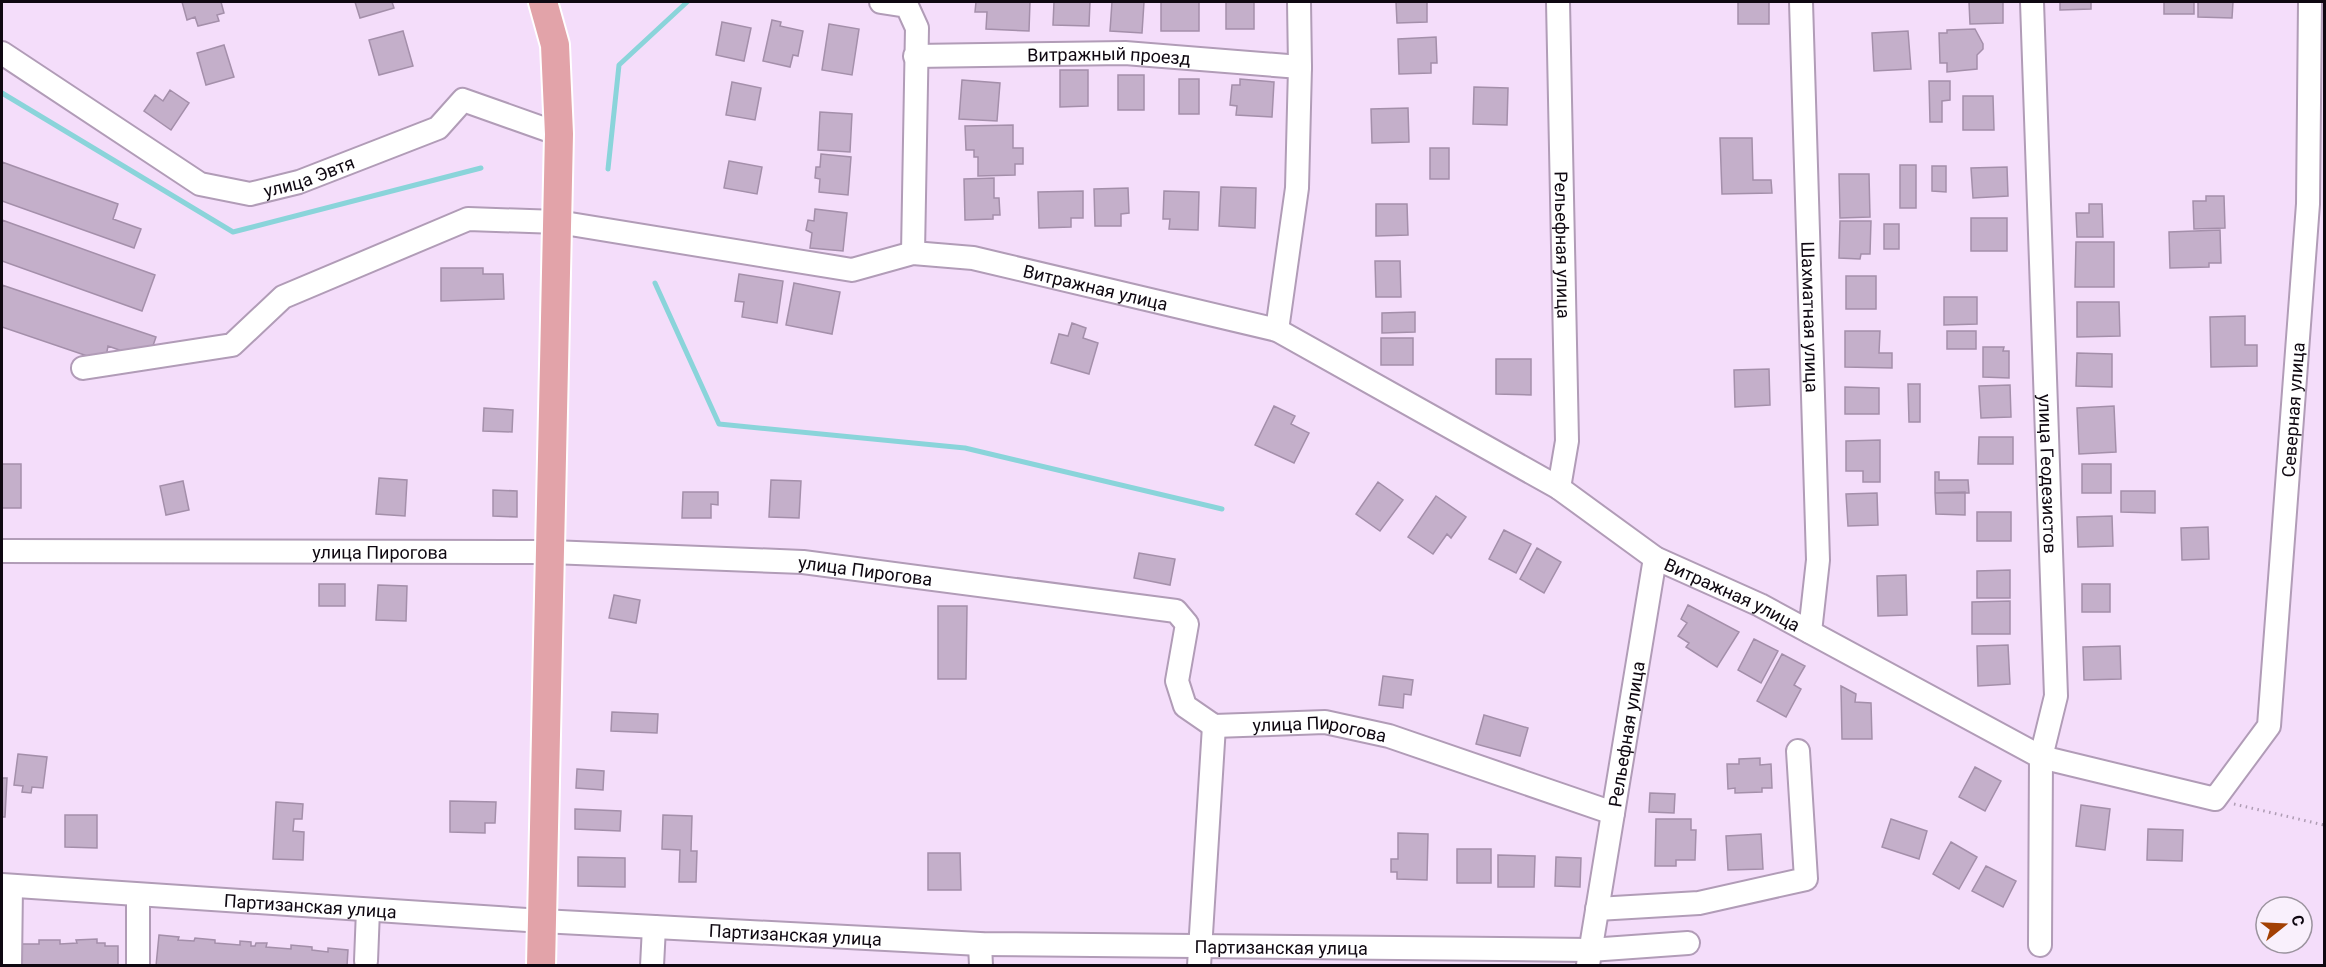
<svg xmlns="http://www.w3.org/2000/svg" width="2326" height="967" viewBox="0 0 2326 967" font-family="Roboto,sans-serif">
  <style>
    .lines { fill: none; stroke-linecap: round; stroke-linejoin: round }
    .stream { stroke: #8ad4da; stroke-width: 5 }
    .building { fill: #c4afca; stroke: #a48faa; stroke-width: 1.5 }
    .minor-casing { stroke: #b19cb7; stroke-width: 26 }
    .major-casing { stroke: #fff; stroke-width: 32 }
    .path { stroke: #ae9cb3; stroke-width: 3; stroke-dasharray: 1.5 4.5; stroke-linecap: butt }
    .minor { stroke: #fff; stroke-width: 22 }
    .major { stroke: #e2a3a9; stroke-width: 28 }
    .labels { text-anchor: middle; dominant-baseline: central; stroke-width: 5; stroke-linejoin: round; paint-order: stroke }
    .street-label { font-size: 18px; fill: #0f0811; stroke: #f9f0fc }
  </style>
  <rect width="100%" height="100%" fill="#f4ddfa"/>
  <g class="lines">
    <!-- stream -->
    <path class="stream" d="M2 93 233 232 481 168
      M608 169 619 65 687 2
      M655 283 719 424 965 448 1222 509"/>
  </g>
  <!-- building -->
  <path class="building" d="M182 2H221L224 13 217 15 219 21 198 26 195 17 187 20Z
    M355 2H392L394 8 360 18Z
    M976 2H1030L1029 31 986 29 987 12H975Z
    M1054 2H1090L1089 26 1053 25Z
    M1112 2H1144L1142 33 1110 31Z
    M1161 2H1199V31H1161Z
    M1226 2H1254V29H1226Z
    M1396 2H1427V22L1397 23Z
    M1738 2H1769V24H1738Z
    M1969 2H2003V23L1970 24Z
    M2060 2H2091V9L2060 10Z
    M2164 2H2194V14H2164Z
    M2198 2H2233L2232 18 2198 17Z
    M772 20 781 22 780 26 803 31 798 56 793 55 790 67 763 61Z
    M722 22 751 28 744 61 716 55Z
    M829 24 859 29 852 75 822 70Z
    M1975 29 1983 44V49L1977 55V69L1947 72V63H1940L1939 33H1947V30Z
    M403 31 413 66 379 75 369 40Z
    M1908 31 1911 69 1874 71 1872 33Z
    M1436 37 1437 63H1431V73L1399 74 1398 39Z
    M224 45 234 77 206 85 197 53Z
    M1060 70H1088V106L1060 107Z
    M1118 75H1144V110H1118Z
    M1179 79H1199V114H1179Z
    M1240 79 1274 82 1272 117 1236 115 1237 106 1230 105 1232 85H1240Z
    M962 80 1000 83 997 121 959 119Z
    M1929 81H1950V100L1942 101V122H1930Z
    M732 82 761 88 755 120 726 115Z
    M1474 87 1508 88 1507 125 1473 124Z
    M170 90 189 103 171 130 144 111 155 95 163 101Z
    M1963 96H1993L1994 130H1963Z
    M1408 108 1409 142 1372 143 1371 109Z
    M820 112 852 114 850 152 818 150Z
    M1013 125V148H1023V164H1015V175L978 176V157H974V150H966L965 126Z
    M1720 138H1752L1753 180H1771L1772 193 1722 194Z
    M1430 148H1449V179H1430Z
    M821 154 851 157 848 195 819 192 820 179 815 178 816 167H820Z
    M729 161 762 167 757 194 724 188Z
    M2 162 118 204 113 219 141 229 134 248 2 201Z
    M1900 165H1916V208H1900Z
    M1932 166H1946V192L1932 191Z
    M2007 167 2008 196 1973 198 1971 168Z
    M1839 174H1869L1870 217 1840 218Z
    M994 178V198H999L1000 215H993V219L965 220 964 179Z
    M1221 187 1256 188 1255 228 1219 226Z
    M1128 188 1129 213 1121 214V226H1095L1094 189Z
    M1083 191V218H1071V227L1039 228 1038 192Z
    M1164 191 1199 192 1198 230 1169 229 1170 219H1163Z
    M2206 196H2224L2225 228 2194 229 2193 201H2206Z
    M1376 204H1407L1408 235 1376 236Z
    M2089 204H2102L2103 237H2077L2076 213H2089Z
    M815 209 847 213 843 251 810 248 812 233 806 230 808 220 814 221Z
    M1971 218H2007V251H1971Z
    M2 220 155 275 142 311 2 261Z
    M1840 221H1871L1870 254H1861L1860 259 1839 258Z
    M1884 224H1899V249H1884Z
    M2220 230 2221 263H2209V267L2170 268 2169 232Z
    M2076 242H2114V287H2075Z
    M1375 261H1400L1401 297H1376Z
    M441 268H483V274H503L504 299 441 301Z
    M739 274 783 281 777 323 742 317 744 302 735 301Z
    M1846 276H1876V309H1846Z
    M794 283 840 292 832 334 786 325Z
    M2 285 156 337 148 360 108 346 105 362 2 327Z
    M1944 297H1977V324L1944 325Z
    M2077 302H2119L2120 336 2077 337Z
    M1415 312V332L1382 333V313Z
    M2245 316V345H2257V366L2211 367 2210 317Z
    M1072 323 1086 328 1083 338 1098 343 1089 374 1051 363 1059 334 1068 336Z
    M1845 331H1880L1879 353H1892V368L1845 367Z
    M1947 331H1976V349H1947Z
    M1381 338H1413V365H1381Z
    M1983 347H2004L2003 351H2009V378L1983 377Z
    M2077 353 2112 354V387L2076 386Z
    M1496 359H1531V395L1496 394Z
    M1769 369 1770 405 1735 407 1734 370Z
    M1908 384H1920V422H1909Z
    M2010 385 2011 417 1981 418 1979 386Z
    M1845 387 1879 388V414H1845Z
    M1274 406 1295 416 1291 424 1309 433 1294 463 1255 445Z
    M2114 406 2116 452 2079 454 2077 408Z
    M484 408 513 410 512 432 483 431Z
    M1979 437H2013V464H1978Z
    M1880 440V482H1863V471H1846V441Z
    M2 464H21V508H2Z
    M2082 464H2111V493H2082Z
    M1935 472H1939V480H1968L1969 493H1935Z
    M379 478 407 480 405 516 376 514Z
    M771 480 801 481 799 518 769 517Z
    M183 481 189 510 166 515 160 486Z
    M1378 482 1403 500 1380 531 1356 514Z
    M493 490 517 491V517L493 516Z
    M2121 491H2155V513L2121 512Z
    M683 492H718V505L711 504V518H682Z
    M1965 492V515L1936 514 1935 493Z
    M1877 493 1878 525 1848 526 1846 494Z
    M1436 496 1466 517 1451 538 1447 534 1433 554 1408 537Z
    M1977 512H2011V541H1977Z
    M2112 516 2113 546 2078 547 2077 517Z
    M2208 527 2209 559 2182 560 2181 528Z
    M1504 530 1531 544 1516 573 1489 559Z
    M1537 548 1561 562 1544 593 1520 579Z
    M1139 553 1175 559 1170 585 1134 578Z
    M2010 570V598H1977V571Z
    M1906 575 1907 615 1878 616 1877 576Z
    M319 584H345V606H319Z
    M2082 584H2110V612H2082Z
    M378 585 407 586 406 621 376 620Z
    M614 595 640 600 636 623 609 618Z
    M2010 601V634H1972V602Z
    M1688 605 1739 632 1717 667 1686 647 1689 643 1678 636 1687 623 1681 619Z
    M938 606H967L966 679H938Z
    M1754 639 1778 651 1761 683 1738 670Z
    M2008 645 2010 684 1978 686 1977 646Z
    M2120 646 2121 679 2084 680 2083 647Z
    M1782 654 1805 666 1794 685 1801 689 1786 717 1757 701Z
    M1383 676 1413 680 1411 695 1404 694 1403 708 1379 705Z
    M1841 686 1856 694 1855 702 1871 703 1872 739H1842Z
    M612 712 658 714 657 733 611 731Z
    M1484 715 1528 728 1520 756 1476 744Z
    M18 754 47 757 43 788 32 787 31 793 22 792 23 786 14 785Z
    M1760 758V765L1771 764 1772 788H1762V792L1735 793V788L1728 789 1727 764H1739V759Z
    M1975 767 2001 781 1985 811 1959 797Z
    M577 769 604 771 603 790 576 788Z
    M2 778H7L5 817H2Z
    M1650 793 1675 794 1674 813 1649 812Z
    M450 801 496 802 495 823H485V833L450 832Z
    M276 802 303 804 302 819H294L293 831 304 832 303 860 273 859Z
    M2081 805 2110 809 2105 850 2076 846Z
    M575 809 621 811 620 831 575 829Z
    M65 815H97V848L65 847Z
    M663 815 692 816 691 851H697L696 882H679L680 850 662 849Z
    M1656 819H1691V830H1696L1695 860H1676V866H1655Z
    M1891 819 1927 831 1919 859 1882 847Z
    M2148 829 2183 830 2182 861 2147 860Z
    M1398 833 1428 834 1427 880 1397 879V872H1391V859H1398Z
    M1761 834 1763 869 1728 870 1726 836Z
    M1951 842 1977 857 1959 889 1933 874Z
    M1457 849H1491V883H1457Z
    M928 853H960L961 890H928Z
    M1498 855 1535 856 1534 887H1498Z
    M578 857 625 858V887L578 886Z
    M1556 857 1581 858 1580 887 1555 886Z
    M1986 866 2016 881 2003 907 1972 891Z
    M159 935 179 937 178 940 194 941 195 938 215 940V943L240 945V941L251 942V946H255L256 943H267L266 947 291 949V945L312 947V950L328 952V948L348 950 347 966H156Z
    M97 939V943H105V946H118V966H22L21 944H39V940H60V944L77 943 76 940Z"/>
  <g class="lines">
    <defs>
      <g id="minor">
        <path d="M881 2 907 6 917 28 913 253"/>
        <path id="s1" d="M1558 2 1567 441 1559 488"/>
        <path id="s2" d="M1801 2 1818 560 1810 632"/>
        <path id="s3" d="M2032 2 2056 696 2041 757 2040 945"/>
        <path id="s4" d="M2 53 200 184 250 194 299 182 438 128 463 100 559 134"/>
        <path id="s5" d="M915 56 1125 53 1300 67"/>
        <path d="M1277 330 1297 188 1300 67 1299 2"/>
        <path id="s6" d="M83 368 232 345 283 297 468 219 558 222 852 270 913 253 973 258 1277 330 1559 488 1655 558 1760 605 2041 757 2215 799 2269 726 2308 204 2310 2"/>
        <path id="s7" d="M2 551 551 552 803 562 1176 611 1187 624 1177 681 1185 706 1214 726 1325 722 1389 736 1613 813"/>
        <path id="s8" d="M2 885 542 921 980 944 1590 950 1688 943"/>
        <path d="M1597 909 1699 903 1806 879 1798 751"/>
        <path d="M980 944 981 966"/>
        <path d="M366 961 368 910"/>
        <path id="s9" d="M1588 965 1655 558"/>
        <path d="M10 966 11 886"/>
        <path d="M138 966V895"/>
        <path d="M652 966 654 927"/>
        <path d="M1199 966 1214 726"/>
      </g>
      <path id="major" d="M541 966 559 134 555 45 543 2"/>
    </defs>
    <!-- minor casing -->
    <use href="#minor" class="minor-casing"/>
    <!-- major casing -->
    <use href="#major" class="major-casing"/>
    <!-- path -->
    <path class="path" d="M2234 804 2324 825"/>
    <!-- minor -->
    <use href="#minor" class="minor"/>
    <!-- major -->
    <use href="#major" class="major"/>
  </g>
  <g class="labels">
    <!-- street labels -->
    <g class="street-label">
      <text stroke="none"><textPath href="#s5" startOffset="194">Витражный проезд</textPath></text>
      <text stroke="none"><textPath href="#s4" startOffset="350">улица Эвтя</textPath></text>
      <text stroke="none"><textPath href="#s1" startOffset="243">Рельефная улица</textPath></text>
      <text stroke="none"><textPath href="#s6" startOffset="1059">Витражная улица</textPath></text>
      <text stroke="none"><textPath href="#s2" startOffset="315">Шахматная улица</textPath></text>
      <text stroke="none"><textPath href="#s6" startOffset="2709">Северная улица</textPath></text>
      <text stroke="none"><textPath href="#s3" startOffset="472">улица Геодезистов</textPath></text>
      <text stroke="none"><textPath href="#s7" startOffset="378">улица Пирогова</textPath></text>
      <text stroke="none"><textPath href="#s7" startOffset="864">улица Пирогова</textPath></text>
      <text stroke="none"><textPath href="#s6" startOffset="1773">Витражная улица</textPath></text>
      <text stroke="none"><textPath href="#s7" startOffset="1420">улица Пирогова</textPath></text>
      <text stroke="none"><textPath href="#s9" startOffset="234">Рельефная улица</textPath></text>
      <text stroke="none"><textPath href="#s8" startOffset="309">Партизанская улица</textPath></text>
      <text stroke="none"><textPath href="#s8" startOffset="795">Партизанская улица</textPath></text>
      <text stroke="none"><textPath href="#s8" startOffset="1281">Партизанская улица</textPath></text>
    </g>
  </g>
  <!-- border -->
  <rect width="2326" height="967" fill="none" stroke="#0f0811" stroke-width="6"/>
  <!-- north arrow -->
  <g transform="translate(2284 925) rotate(72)"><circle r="28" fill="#f9f0fc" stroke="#9b939e" stroke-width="1.5"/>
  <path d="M0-4.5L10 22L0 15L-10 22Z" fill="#a34004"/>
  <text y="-9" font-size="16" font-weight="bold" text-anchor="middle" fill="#0f0811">С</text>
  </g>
</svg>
